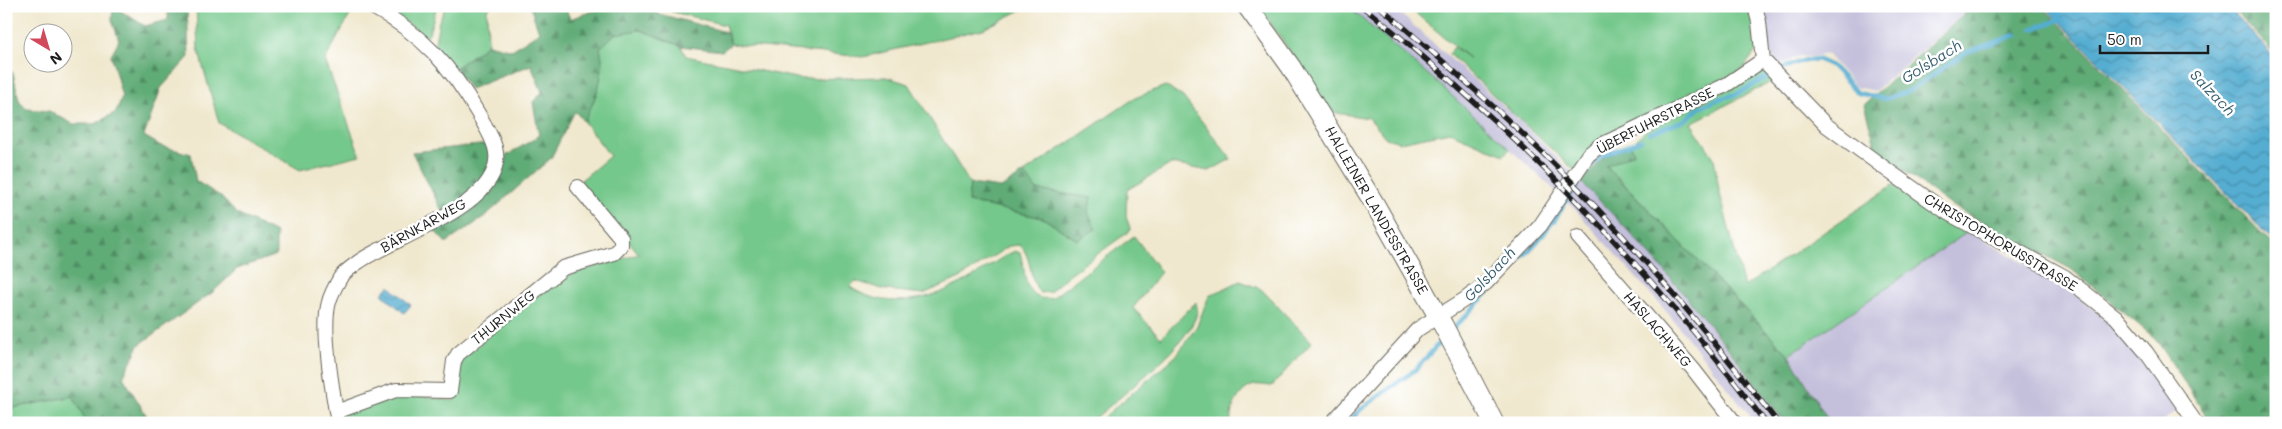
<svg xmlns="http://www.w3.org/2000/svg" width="2282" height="429" viewBox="0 0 2282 429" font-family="Mali,sans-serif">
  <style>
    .industrial { fill: #c4c0db }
    .grass { fill: #75c88b; stroke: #487254 }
    .forest { fill: url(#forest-firs); stroke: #3e644a }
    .water { fill: url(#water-waves); stroke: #386476 }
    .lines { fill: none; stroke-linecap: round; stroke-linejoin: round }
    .stream { stroke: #54add1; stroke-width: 4.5 }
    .street-casing { stroke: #66635a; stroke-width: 16 }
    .secondary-casing { stroke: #66635a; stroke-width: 21 }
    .street { stroke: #fff; stroke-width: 14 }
    .secondary { stroke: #fff; stroke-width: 19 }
    .rail-casing { stroke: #1c1c1c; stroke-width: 5.5 }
    .rail { stroke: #fff; stroke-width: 4; stroke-dasharray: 11; stroke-linecap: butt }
    .labels { text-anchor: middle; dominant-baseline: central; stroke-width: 5; stroke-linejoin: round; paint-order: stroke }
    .street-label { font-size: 14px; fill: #1c1c1c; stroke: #fff }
    .water-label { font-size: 15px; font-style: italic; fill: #355d6d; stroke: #fff }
  </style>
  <defs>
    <pattern id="forest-firs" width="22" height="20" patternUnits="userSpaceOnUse" patternTransform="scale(1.25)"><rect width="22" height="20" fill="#60ac77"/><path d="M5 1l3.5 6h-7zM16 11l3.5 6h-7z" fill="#4e8b61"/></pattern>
    <pattern id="water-waves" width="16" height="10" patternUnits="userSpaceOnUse" patternTransform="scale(1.25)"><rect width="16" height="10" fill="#54add1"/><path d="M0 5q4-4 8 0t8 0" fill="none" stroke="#458ca9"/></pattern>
  </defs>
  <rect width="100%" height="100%" fill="#fff"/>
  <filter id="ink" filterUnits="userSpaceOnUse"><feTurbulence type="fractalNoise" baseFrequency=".02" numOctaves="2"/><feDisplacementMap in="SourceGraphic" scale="10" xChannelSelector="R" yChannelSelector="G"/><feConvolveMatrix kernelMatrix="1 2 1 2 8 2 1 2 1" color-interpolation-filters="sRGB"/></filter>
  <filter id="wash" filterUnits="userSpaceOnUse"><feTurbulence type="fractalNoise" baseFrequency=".0096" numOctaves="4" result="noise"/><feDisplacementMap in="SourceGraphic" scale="20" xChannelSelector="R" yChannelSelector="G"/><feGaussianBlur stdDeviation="1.12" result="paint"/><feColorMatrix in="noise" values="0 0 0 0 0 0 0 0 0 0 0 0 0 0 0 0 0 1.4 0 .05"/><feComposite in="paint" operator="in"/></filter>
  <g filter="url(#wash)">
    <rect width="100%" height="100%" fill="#f0e8ce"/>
    <!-- industrial -->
    <path class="industrial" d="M1347 6H1392L1521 122 1615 215 1685 294 1785 423H1756L1666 311 1572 206 1438 83Z
      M1759 6H1972L1875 91 1856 87 1827 54 1811 57 1799 56 1777 66 1771 54Z
      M1969 231 2073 292 2127 338 2177 410 2161 423H1830L1789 355Z"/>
    <!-- grass -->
    <path class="grass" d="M196 6H355L325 60 360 155 300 170 219 123 198 49Z
      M414 6H437L429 33 426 37 396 15Z
      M446 6H491L487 10 488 44 455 68 434 47 439 21Z
      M661 6H1029L983 29 863 57 731 44 725 25 673 12Z
      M1259 6H1347L1438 83 1510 149 1504 155 1450 132 1400 142 1386 138 1369 118 1336 113 1327 106Z
      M1407 6H1534L1538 8 1542 6H1748L1754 28 1756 51 1742 70 1651 119 1573 169 1449 54 1454 47 1470 59Z
      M641 30 681 46 686 56 801 79 886 77 909 84 970 184 968 202 1043 218 1077 240 1092 198 1037 190 1024 173 1135 98 1165 86 1183 97 1231 159 1209 171 1171 164 1127 190 1126 217 1131 230 1067 276 1050 292 1040 293C1028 278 1033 258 1020 245L1009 246 960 278 923 294 886 290 855 281 850 287C893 315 943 296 982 271 993 264 1003 256 1015 251L1020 253C1027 272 1022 303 1052 298L1134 236 1161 272 1133 308 1161 338 1196 302C1196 305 1197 310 1197 313 1190 345 1115 400 1090 423H342L341 415 392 396H423L454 401 461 360 554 279 639 254 580 181 610 156 584 122C595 99 607 74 600 48L615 33Z
      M1763 71 1775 80 1691 123 1714 158 1719 190 1744 287 1893 185 1969 231 1789 355 1606 165 1634 153 1631 145 1645 131Z
      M1240 281 1261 289 1312 342 1272 386C1267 386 1260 384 1255 385 1240 388 1229 409 1231 423H1097L1176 356 1197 326 1209 296Z
      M74 396 85 419 98 423H6V414L13 408Z"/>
    <!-- forest -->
    <path class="forest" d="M113 6 145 26 168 20V6H187L189 57 161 88 144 136 161 146 191 154 196 181 220 196 237 214 276 233V255L237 269 213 292 139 345 123 377 151 423H98L85 419 73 396 13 408 6 414V68L13 73 19 100 27 109 49 111 73 124H95L116 112 122 97 111 55 119 40 112 20Z
      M530 6H565L570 19C596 9 627 0 652 12L726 32 731 44 722 51 681 46 641 30 615 34 600 48C607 74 595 99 584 122L575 111 551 158 483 218 446 243 434 230 464 212 496 183 504 157 539 136 533 102 542 92 531 65 470 89 455 68 488 44 512 50 539 32Z
      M1973 6H2042L2276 248V423H2211L2156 339 2071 269 1952 206 1877 151 1864 105Z
      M2230 6H2276V55Z
      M489 144C500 178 468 197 443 213L412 152Z
      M1631 145 1634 153 1606 166 1789 355 1830 423H1785C1722 338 1656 256 1581 182L1603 158Z
      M1024 173 1037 190 1092 198 1088 212 1096 229 1077 240 1043 218 968 202 970 184 1001 188Z"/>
    <!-- water -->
    <path class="water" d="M2044 6H2227L2276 59V244Z
      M389 286 411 305 404 313 382 294Z"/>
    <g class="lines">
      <!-- stream -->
      <path class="stream" d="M2032 29 2062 19
        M1783 68 1799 62 1817 59 1832 66 1858 93 1885 99 1909 91 1967 52 2016 35
        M1650 133 1685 120 1699 108 1719 99 1737 94 1767 77
        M1451 331 1537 242 1555 219 1585 172 1601 156 1641 140
        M1348 423 1360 410 1415 370 1444 338"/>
    </g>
  </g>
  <g filter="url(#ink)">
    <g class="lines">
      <defs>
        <path id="street" d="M1755 6 1759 22 1763 60
          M1763 60 1826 125 1890 172 1948 213 2065 277 2116 317 2146 352 2196 423
          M1578 237 1693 369 1735 423
          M336 412 396 390 450 391 454 361 458 354 563 268 614 253 621 246V238L578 187
          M338 423C333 394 321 328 329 302 331 294 336 285 340 278 344 272 352 267 357 263 392 237 503 206 496 153 495 141 485 126 479 115 451 66 422 34 371 6
          M1332 423 1418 329 1464 300 1486 283 1521 246 1540 226 1588 155 1599 146 1726 85 1763 60"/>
        <path id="secondary" d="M1247 6 1291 67 1374 203 1443 325 1494 423"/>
      </defs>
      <!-- street casing -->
      <use href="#street" class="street-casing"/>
      <!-- secondary casing -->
      <use href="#secondary" class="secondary-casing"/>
      <!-- street -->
      <use href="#street" class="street"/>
      <!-- secondary -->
      <use href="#secondary" class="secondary"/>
      <defs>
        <path id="rail" d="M1362 6C1514 128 1649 267 1766 423
          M1379 6C1441 59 1503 113 1561 171 1639 250 1710 335 1778 423"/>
      </defs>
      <!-- rail casing -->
      <use href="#rail" class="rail-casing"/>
      <!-- rail -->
      <use href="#rail" class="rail"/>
    </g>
  </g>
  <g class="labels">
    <!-- street labels -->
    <g class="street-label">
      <text transform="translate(1655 120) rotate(-27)">ÜBERFUHRSTRASSE</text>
      <text transform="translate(1377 210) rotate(60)">HALLEINER LANDESSTRASSE</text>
      <text transform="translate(423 225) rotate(-29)">BÄRNKARWEG</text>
      <text transform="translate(2001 242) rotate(31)">CHRISTOPHORUSSTRASSE</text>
      <text transform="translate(503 317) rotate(-39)">THURNWEG</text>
      <text transform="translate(1658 329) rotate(49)">HASLACHWEG</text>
    </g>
    <!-- water labels -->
    <g class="water-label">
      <text transform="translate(1931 61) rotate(-32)">Golsbach</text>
      <text transform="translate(2213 92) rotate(46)">Salzach</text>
      <text transform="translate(1489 274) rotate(-47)">Golsbach</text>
    </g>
  </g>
  <!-- margin -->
  <rect width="2282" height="429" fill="none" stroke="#fff" stroke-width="25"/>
  <!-- north arrow -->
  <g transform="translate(48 48) rotate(142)"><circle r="24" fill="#ffffff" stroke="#a4a4a4"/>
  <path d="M0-4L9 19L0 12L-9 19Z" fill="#d1495b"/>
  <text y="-8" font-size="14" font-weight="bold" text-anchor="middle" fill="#1c1c1c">N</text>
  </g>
  <!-- scale -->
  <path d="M2100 45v8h108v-8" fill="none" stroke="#1c1c1c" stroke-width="2.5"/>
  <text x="2107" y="45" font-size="15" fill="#1c1c1c" stroke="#ffffff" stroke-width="4" paint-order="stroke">50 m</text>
</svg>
